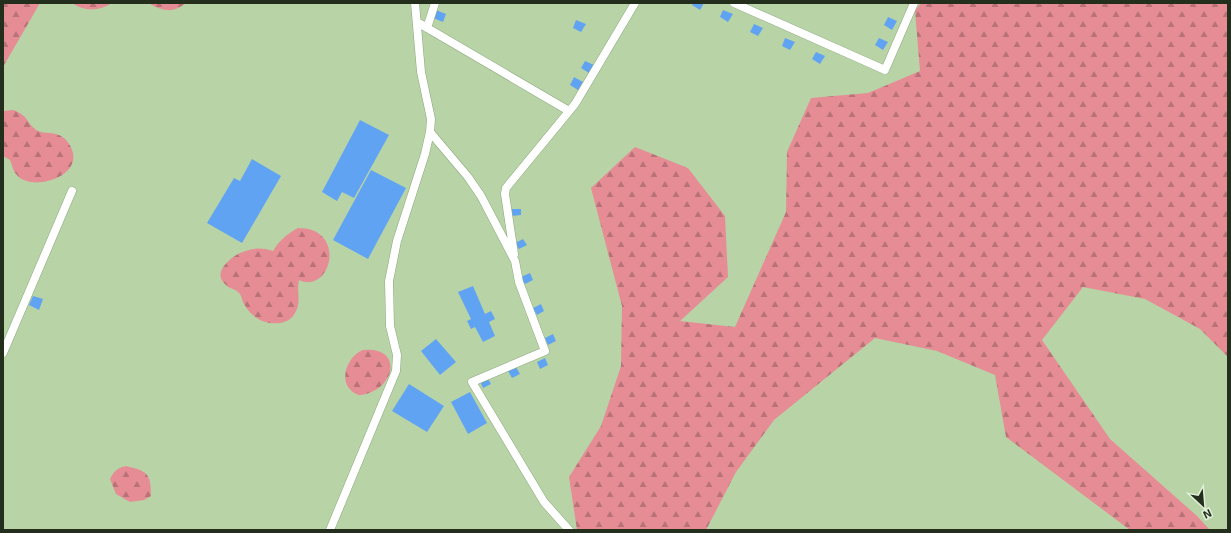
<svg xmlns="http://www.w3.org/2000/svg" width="1231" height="533" viewBox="0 0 1231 533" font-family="'Exo 2',sans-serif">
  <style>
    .forest { fill: url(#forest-firs) }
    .building { fill: #61a3f3 }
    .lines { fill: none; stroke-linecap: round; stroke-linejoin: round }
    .service-casing { stroke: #8ba77c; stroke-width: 9 }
    .service { stroke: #fff; stroke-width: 8 }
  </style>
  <defs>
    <pattern id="forest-firs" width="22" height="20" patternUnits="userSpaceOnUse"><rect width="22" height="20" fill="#e58c94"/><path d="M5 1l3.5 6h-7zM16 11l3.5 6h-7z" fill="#b97378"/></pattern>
  </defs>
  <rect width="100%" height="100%" fill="#b8d4a7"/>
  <!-- forest -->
  <path class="forest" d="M3 3H40L3 67Z
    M72 3H112C100 11 84 12 72 3Z
    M148 3H186C172 14 163 11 148 3Z
    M921 3H1228V357L1200 329 1145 299 1083 287 1042 340 1110 439 1197 516 1210 530H1130L1006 437 995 375 937 351 875 338 774 420 736 472 706 530H577L569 477 601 426 621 366 622 306 591 188 635 147 688 168 725 216 728 277 680 321 735 327 786 212 787 152 811 98 868 93 920 71 915 11Z
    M13 110C29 116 25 121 35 129 43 136 56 129 66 140 95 174 31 195 16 174 13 171 12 164 10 160L3 156V111Z
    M298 228C348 228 331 295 299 280 296 291 302 302 295 313 292 319 286 322 280 323 265 325 252 318 244 304 242 301 242 296 239 293 236 289 230 289 226 285 211 273 230 258 240 253 252 248 261 247 273 251 278 242 288 233 298 228Z
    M363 350C405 346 395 392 359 395 336 387 345 357 363 350Z
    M126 466C147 471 151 473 151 496L144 500 130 502 116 494 110 479C114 471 117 468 126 466Z"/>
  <!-- building -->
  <path class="building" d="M693 3H704L700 10 692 5Z
    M436 10 446 14 443 22 433 18Z
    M723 10 733 14 728 22 720 17Z
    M888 17 897 21 892 30 884 25Z
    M576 20 586 24 581 32 573 28Z
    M754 24 763 28 758 36 750 32Z
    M785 38 795 42 790 50 782 46Z
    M879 38 888 42 883 50 875 45Z
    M816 52 825 56 820 64 812 59Z
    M585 61 594 65 589 73 581 68Z
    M574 77 583 82 578 90 570 85Z
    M360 120 389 135 354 198 342 192 337 201 322 192Z
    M252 159 281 176 242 243 207 223 234 178 240 181Z
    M371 170 406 188 368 259 333 240Z
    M512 209H521V215L512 216Z
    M523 239 527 245 519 249 515 243Z
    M530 273 533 280 525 284 521 277Z
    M473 286 485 314 491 311 495 319 489 322 495 336 483 342 475 327 471 329 467 321 471 319 458 292Z
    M33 296 43 299 39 310 29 305Z
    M541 304 544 311 537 315 533 308Z
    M553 334 556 341 548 345 545 338Z
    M436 339 456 362 440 375 421 351Z
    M545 358 548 365 540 369 537 362Z
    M516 367 520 374 512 378 508 371Z
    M487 377 491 384 483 388 480 381Z
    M409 384 444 406 427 432 392 411Z
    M470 392 487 423 468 434 451 402Z"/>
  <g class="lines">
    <defs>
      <path id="service" d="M734 3 885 70 914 3
        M417 22 569 111
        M427 28 435 3
        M430 132 468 177 481 196 515 261 519 282 545 351 472 382 544 502 569 530
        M514 254 505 194 506 188 575 104 635 3
        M3 353 72 191
        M330 530 396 371 397 355 390 326 389 281 397 241 425 154 430 132 431 119 421 72 415 3"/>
    </defs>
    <!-- service casing -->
    <use href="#service" class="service-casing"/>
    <!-- service -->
    <use href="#service" class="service"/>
  </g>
  <!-- border -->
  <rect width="1231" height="533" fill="none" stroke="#232e1d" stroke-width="8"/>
  <!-- north arrow -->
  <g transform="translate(1203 505) rotate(154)" stroke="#e1f0d9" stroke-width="3" paint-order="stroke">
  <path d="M0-3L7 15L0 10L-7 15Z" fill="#232e1d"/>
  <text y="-6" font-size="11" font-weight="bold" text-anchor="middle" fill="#232e1d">N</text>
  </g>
</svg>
